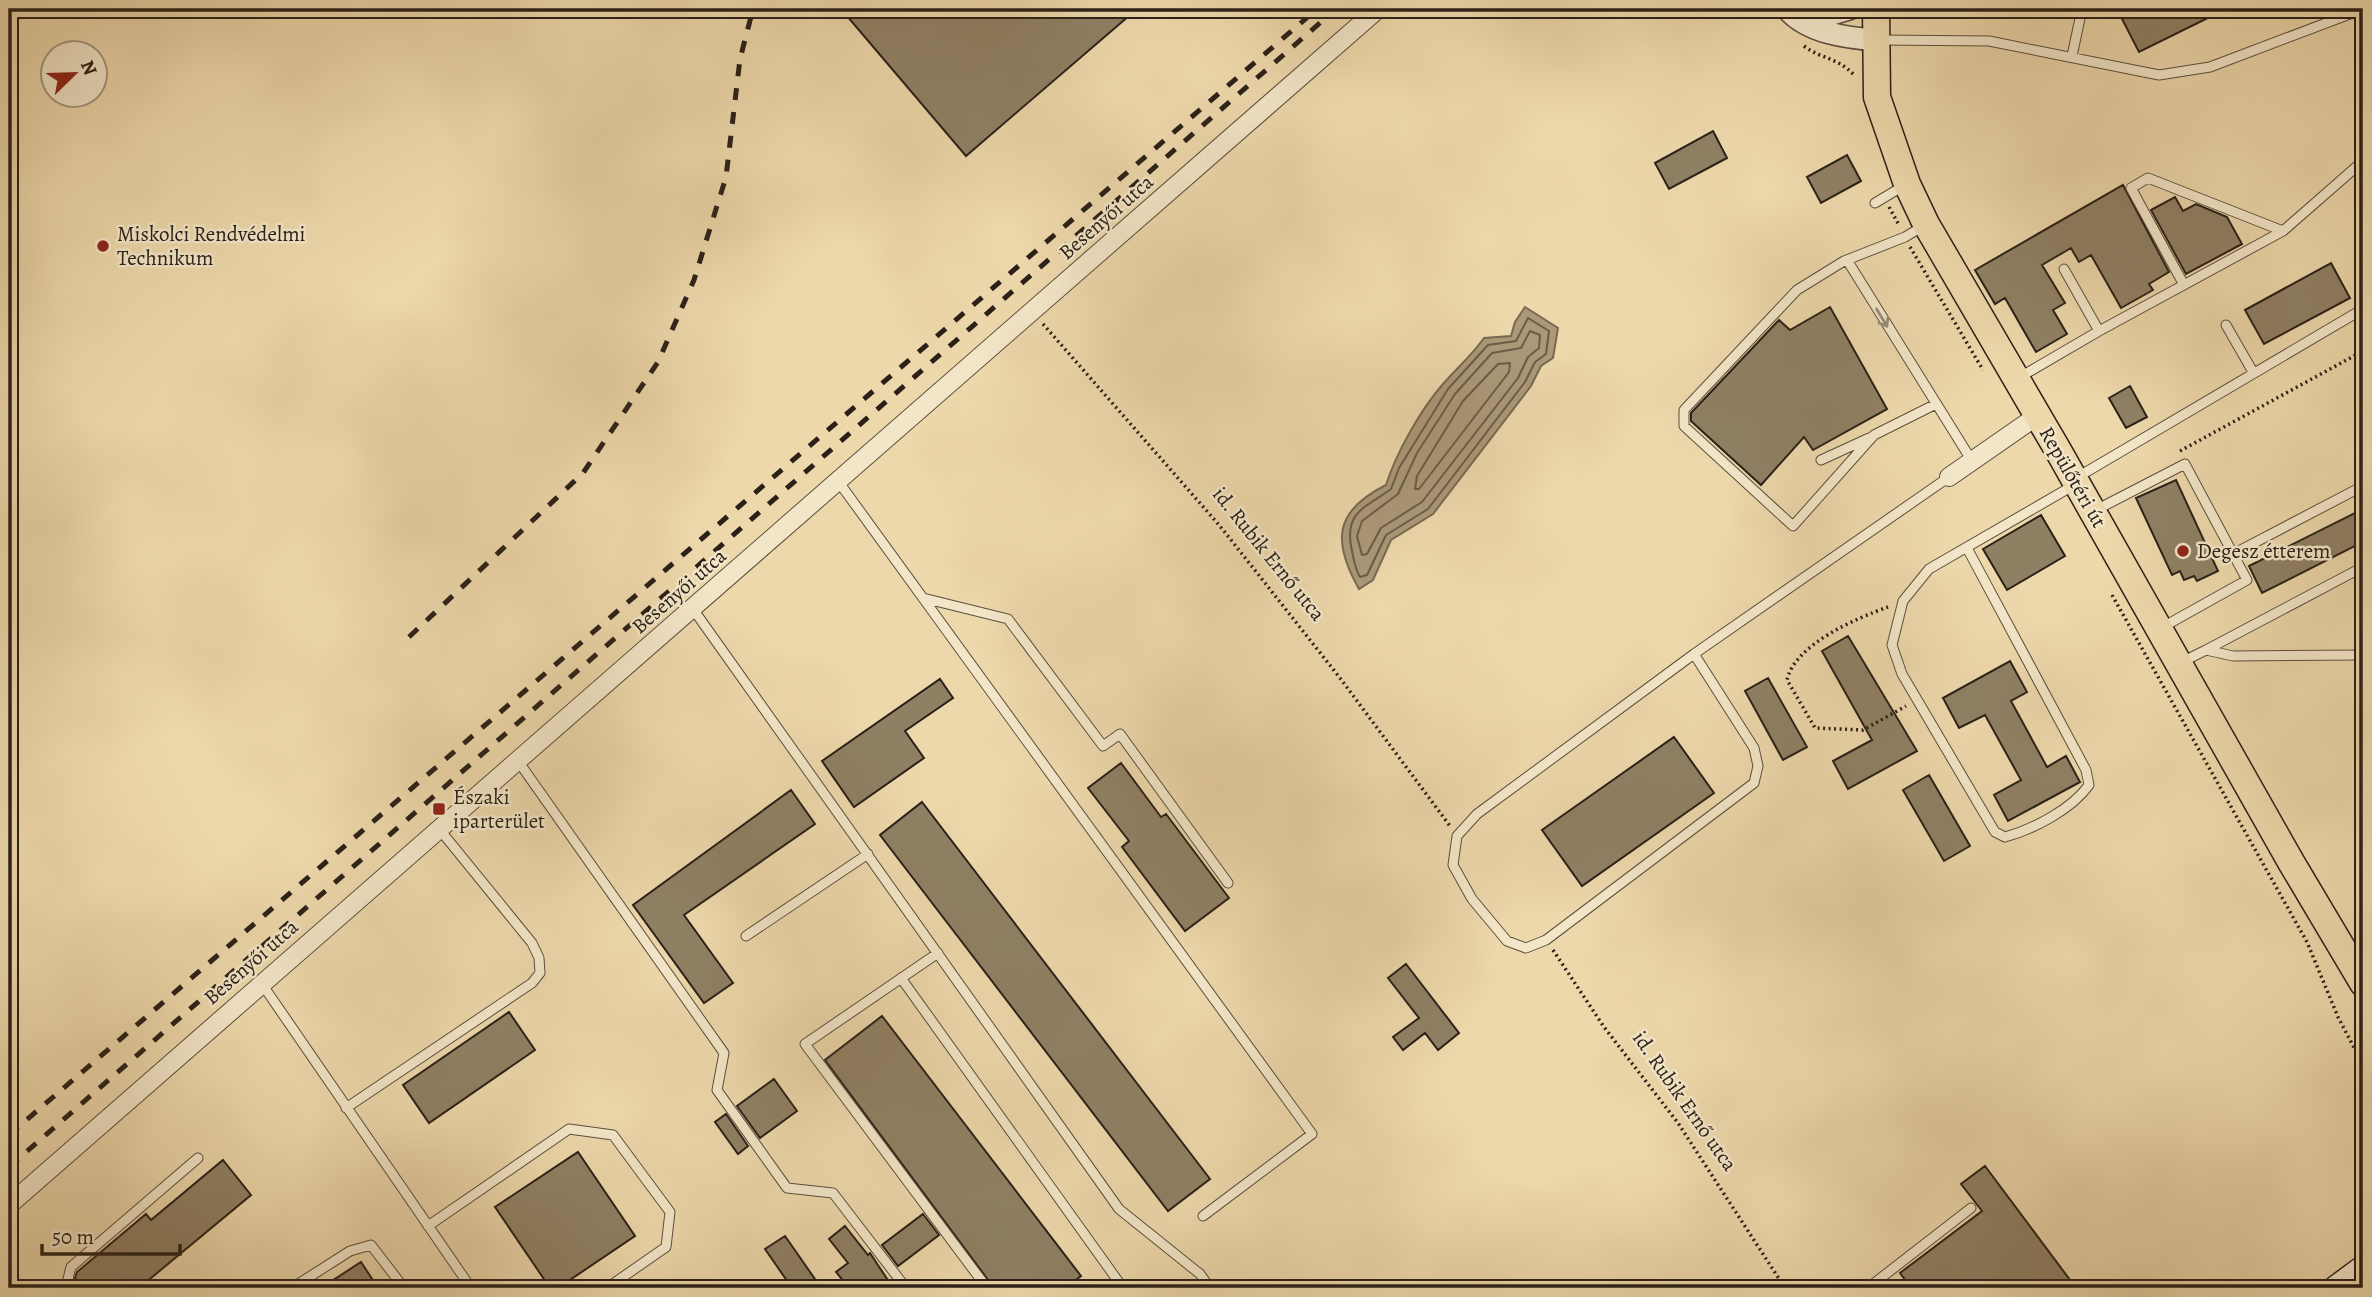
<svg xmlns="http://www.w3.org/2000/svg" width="2372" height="1297" viewBox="0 0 2372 1297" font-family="Alegreya,serif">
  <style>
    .water { fill: #ab9979; stroke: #776952; stroke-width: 2 }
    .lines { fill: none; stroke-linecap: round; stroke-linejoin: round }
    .shore { stroke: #6a5c48; stroke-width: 2 }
    .building { fill: #8f8064; stroke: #2a2018; stroke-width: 2 }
    .service-casing { stroke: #5b4e3d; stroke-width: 11 }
    .minor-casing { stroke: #5b4e3d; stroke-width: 20 }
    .tertiary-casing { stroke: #5b4e3d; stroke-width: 24 }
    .secondary-casing { stroke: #2a2018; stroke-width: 27 }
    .primary-casing { stroke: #2a2018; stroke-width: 29 }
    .path { stroke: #2a2018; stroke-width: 3.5; stroke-dasharray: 2 3.5; stroke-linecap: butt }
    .service { stroke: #f3e6c8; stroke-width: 9 }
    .minor { stroke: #f3e6c8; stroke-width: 18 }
    .tertiary { stroke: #f3e6c8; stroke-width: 21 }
    .secondary { stroke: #f3e6c8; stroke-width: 24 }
    .primary { stroke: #edd8ab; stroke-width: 26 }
    .rail { stroke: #2a2018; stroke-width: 5; stroke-dasharray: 12 12; stroke-linecap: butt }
    .oneway { stroke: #998d79 }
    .poi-dot { fill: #8f2418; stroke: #f3e6c8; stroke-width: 2.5 }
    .labels { text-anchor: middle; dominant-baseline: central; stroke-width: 5; stroke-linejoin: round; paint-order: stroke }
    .street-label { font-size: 21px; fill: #2a2018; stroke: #f3e6c8 }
    .poi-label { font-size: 21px; fill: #2a2018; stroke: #f3e6c8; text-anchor: start }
  </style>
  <rect width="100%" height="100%" fill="#edd8ab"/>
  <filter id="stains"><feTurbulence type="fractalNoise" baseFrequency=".00286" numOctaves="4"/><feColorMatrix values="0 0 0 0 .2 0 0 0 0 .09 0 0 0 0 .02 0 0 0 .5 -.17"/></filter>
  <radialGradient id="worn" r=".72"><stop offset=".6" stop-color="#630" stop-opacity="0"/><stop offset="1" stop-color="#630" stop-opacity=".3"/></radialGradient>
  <!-- water -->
  <path class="water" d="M1525 307 1558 328 1553 358 1541 366 1531 386 1433 514 1391 540 1373 580 1359 589C1332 541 1334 511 1386 485 1396 453 1421 409 1443 384 1457 368 1472 355 1484 338L1511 336 1515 322Z"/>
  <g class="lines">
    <!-- shore -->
    <path class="shore" d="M1528 318 1549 331 1546 354 1535 362 1525 382 1428 509 1386 535 1367 575 1360 577C1355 569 1354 561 1352 551 1343 512 1365 508 1391 489L1399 468 1448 389 1488 345 1516 341Z
      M1530 331 1540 335 1539 348 1528 357 1518 378 1422 502 1381 528 1367 554 1362 555 1357 536 1362 521 1398 494 1417 453 1455 394 1492 353 1521 348Z
      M1510 363 1509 372 1419 489H1415L1417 476 1463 401 1498 364Z"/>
  </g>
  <!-- building -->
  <path class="building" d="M841 9H1137L966 156Z
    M2137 9H2226L2139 52 2121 17Z
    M1713 131 1727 158 1669 189 1655 163Z
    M1847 155 1861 181 1821 203 1807 177Z
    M2123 185 2169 272 2149 284 2153 290 2121 308 2091 255 2079 262 2071 248 2042 265 2065 303 2053 310 2067 334 2036 352 2005 298 1995 304 1975 270Z
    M2175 197 2183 211 2196 204 2227 217 2242 244 2186 274 2151 210Z
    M2331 263 2350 298 2264 344 2245 310Z
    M1830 307 1887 409 1813 450 1804 437 1761 485 1691 421V413L1779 320 1790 330Z
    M2130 386 2147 417 2126 428 2109 398Z
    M2176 480 2218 571 2197 581 2194 576 2184 580 2180 571 2172 575 2136 498Z
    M2363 509V542L2262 593 2249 566Z
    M2041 515 2065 556 2007 590 1983 549Z
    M1848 636 1917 751 1848 789 1833 761 1872 740 1822 651Z
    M2010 661 2027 692 2011 701 2047 767 2066 756 2080 782 2008 821 1994 795 2021 780 1985 715 1959 728 1943 698Z
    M1768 678 1807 747 1783 760 1745 691Z
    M940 679 953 698 905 731 924 758 854 807 822 761Z
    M1674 737 1714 793 1582 886 1542 830Z
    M1121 763 1161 817 1166 814 1229 898 1185 931 1122 847 1129 841 1088 788Z
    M1929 775 1970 846 1944 861 1903 790Z
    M791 790 815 824 684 915 733 983 704 1003 633 905Z
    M922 802 1210 1179 1168 1211 880 835Z
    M1406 964 1459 1033 1438 1050 1425 1033 1403 1050 1393 1037 1419 1018 1388 978Z
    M509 1012 535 1050 429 1123 403 1085Z
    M882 1016 1081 1276 1065 1288H994L825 1060Z
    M774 1079 797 1111 760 1138 737 1106Z
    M726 1114 748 1146 738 1154 715 1122Z
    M578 1152 635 1236 558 1288H550L495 1207Z
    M223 1160 251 1195 139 1288H83L75 1278 77 1272 146 1214 151 1220Z
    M1985 1166 2076 1288H1911L1900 1273 1982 1211 1961 1184Z
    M923 1214 939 1235 898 1266 882 1245Z
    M845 1226 868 1255 870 1253 893 1288H849L836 1272 848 1263 829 1239Z
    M785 1236 817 1282 808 1288H792L765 1249Z
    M361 1262 378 1288H321Z"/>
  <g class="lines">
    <defs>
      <path id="service" d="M1880 40 1989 41 2159 75 2210 67 2363 9
        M2072 56 2082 9
        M1875 203 1905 185
        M1925 225 1905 237 1844 261 1797 290 1684 410V426L1793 526 1874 435 1934 405
        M1847 260 1972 461
        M2064 269 2099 331
        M2184 285 2131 188 2148 178 2283 231
        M2226 325 2253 372
        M2020 377 2099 331 2283 231 2363 161
        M1821 460 1869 438
        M2076 478 2363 309
        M838 481 1312 1134 1203 1216
        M2094 511 2185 464 2247 580 2161 628
        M1967 548 2086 770 2089 785C2072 809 2034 829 2005 837L1995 832 1902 674 1892 645 1903 601 1929 569 2076 484
        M2233 554 2363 486
        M923 598 1008 619 1103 746 1120 734 1228 883
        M693 609 1119 1209 1200 1274 1210 1288
        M2206 650 2363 567
        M1694 654 1754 748 1758 766 1754 783 1546 940 1526 948 1507 941 1472 899 1453 865 1457 836 1477 814 1694 654 1949 477
        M2180 663 2206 650 2233 656 2363 655
        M518 761 724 1053 717 1090 787 1188 833 1193 906 1288
        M746 936 868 854
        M938 953 805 1044 987 1288
        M901 978 1123 1288
        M262 984 471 1288
        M346 1108 532 983 540 973 539 958 532 943 440 830
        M428 1226 569 1129 613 1135 670 1212 666 1247 607 1288
        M73 1288 68 1279 71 1267 198 1158
        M292 1288 350 1251 371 1245 404 1288
        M1868 1288 1971 1208"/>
      <path id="minor" d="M1949 477 2037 416
        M9 1205 1378 9"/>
      <path id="tertiary" d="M1787 9C1808 33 1847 38 1877 40
        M1799 14 1819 18 1849 9"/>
      <path id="secondary" d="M2336 1288 2363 1268"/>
      <path id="primary" d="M1876 9 1877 97 1907 184 1926 224 2059 452 2291 862 2363 983"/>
    </defs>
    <!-- service casing -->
    <use href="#service" class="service-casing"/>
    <!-- minor casing -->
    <use href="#minor" class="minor-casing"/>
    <!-- tertiary casing -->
    <use href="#tertiary" class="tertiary-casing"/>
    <!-- secondary casing -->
    <use href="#secondary" class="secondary-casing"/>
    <!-- primary casing -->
    <use href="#primary" class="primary-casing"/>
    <!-- path -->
    <path class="path" d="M1804 46C1823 60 1837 57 1854 75
      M1889 207 1899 225
      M1910 247 1983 370
      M1043 324 1220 526 1340 678 1450 826
      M2180 451 2363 351
      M2112 595 2307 942 2338 1017 2363 1065
      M1888 607C1857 618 1795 644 1787 680L1815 728 1863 730 1906 706
      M1553 950 1604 1027 1678 1123 1785 1288"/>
    <!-- service -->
    <use href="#service" class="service"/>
    <!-- minor -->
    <use href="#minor" class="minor"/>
    <!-- tertiary -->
    <use href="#tertiary" class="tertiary"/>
    <!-- secondary -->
    <use href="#secondary" class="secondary"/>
    <!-- primary -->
    <use href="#primary" class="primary"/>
    <!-- rail -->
    <path class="rail" d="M409 637 583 473 658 362 694 280 726 177 740 59 753 9
      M9 1135 1317 9
      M9 1167 1336 9"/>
  </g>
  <!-- one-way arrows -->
  <defs><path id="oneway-shaft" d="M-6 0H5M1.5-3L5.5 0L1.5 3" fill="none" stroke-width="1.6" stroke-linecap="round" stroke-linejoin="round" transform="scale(1.75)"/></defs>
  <use class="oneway" href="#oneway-shaft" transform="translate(1882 318) rotate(59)"/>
  <!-- markers -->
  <g class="poi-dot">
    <circle cx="103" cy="246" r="7"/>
    <circle cx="2183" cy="551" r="7"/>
    <rect x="432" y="802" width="14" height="14" rx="3.5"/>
  </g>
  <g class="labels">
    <!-- street labels -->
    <g class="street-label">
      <text transform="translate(1106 217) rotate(-41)">Besenyői utca</text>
      <text transform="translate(2073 477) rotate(60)">Repülőtéri út</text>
      <text transform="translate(1269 554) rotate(51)">id. Rubik Ernő utca</text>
      <text transform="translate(679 591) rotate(-41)">Besenyői utca</text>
      <text transform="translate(251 962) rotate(-41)">Besenyői utca</text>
      <text transform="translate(1685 1101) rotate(55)">id. Rubik Ernő utca</text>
    </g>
    <!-- poi labels -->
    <g class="poi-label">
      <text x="117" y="234">Miskolci Rendvédelmi<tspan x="117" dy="24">Technikum</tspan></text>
      <text x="2197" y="551">Degesz étterem</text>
      <text x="453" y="797">Északi<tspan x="453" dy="24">iparterület</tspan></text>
    </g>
  </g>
  <!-- margin -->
  <rect width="2372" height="1297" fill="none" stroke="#edd8ab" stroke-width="35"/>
  <rect x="10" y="10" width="2351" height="1276" fill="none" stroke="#2a2018" stroke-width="3.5"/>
  <rect x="18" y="18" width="2337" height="1262" fill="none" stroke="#2a2018" stroke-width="2"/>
  <!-- north arrow -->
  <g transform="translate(74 74) rotate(67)"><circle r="33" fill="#f3e6c8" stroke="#a39782" stroke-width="2"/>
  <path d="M0-5L12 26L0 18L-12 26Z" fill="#8f2418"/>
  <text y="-10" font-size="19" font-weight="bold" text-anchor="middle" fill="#2a2018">N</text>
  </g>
  <!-- scale -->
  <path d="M42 1244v10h138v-10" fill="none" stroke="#2a2018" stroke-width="3.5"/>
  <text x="52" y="1244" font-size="21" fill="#2a2018" stroke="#f3e6c8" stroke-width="5" paint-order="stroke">50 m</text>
  <rect width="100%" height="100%" filter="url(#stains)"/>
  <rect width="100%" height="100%" fill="url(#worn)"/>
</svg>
